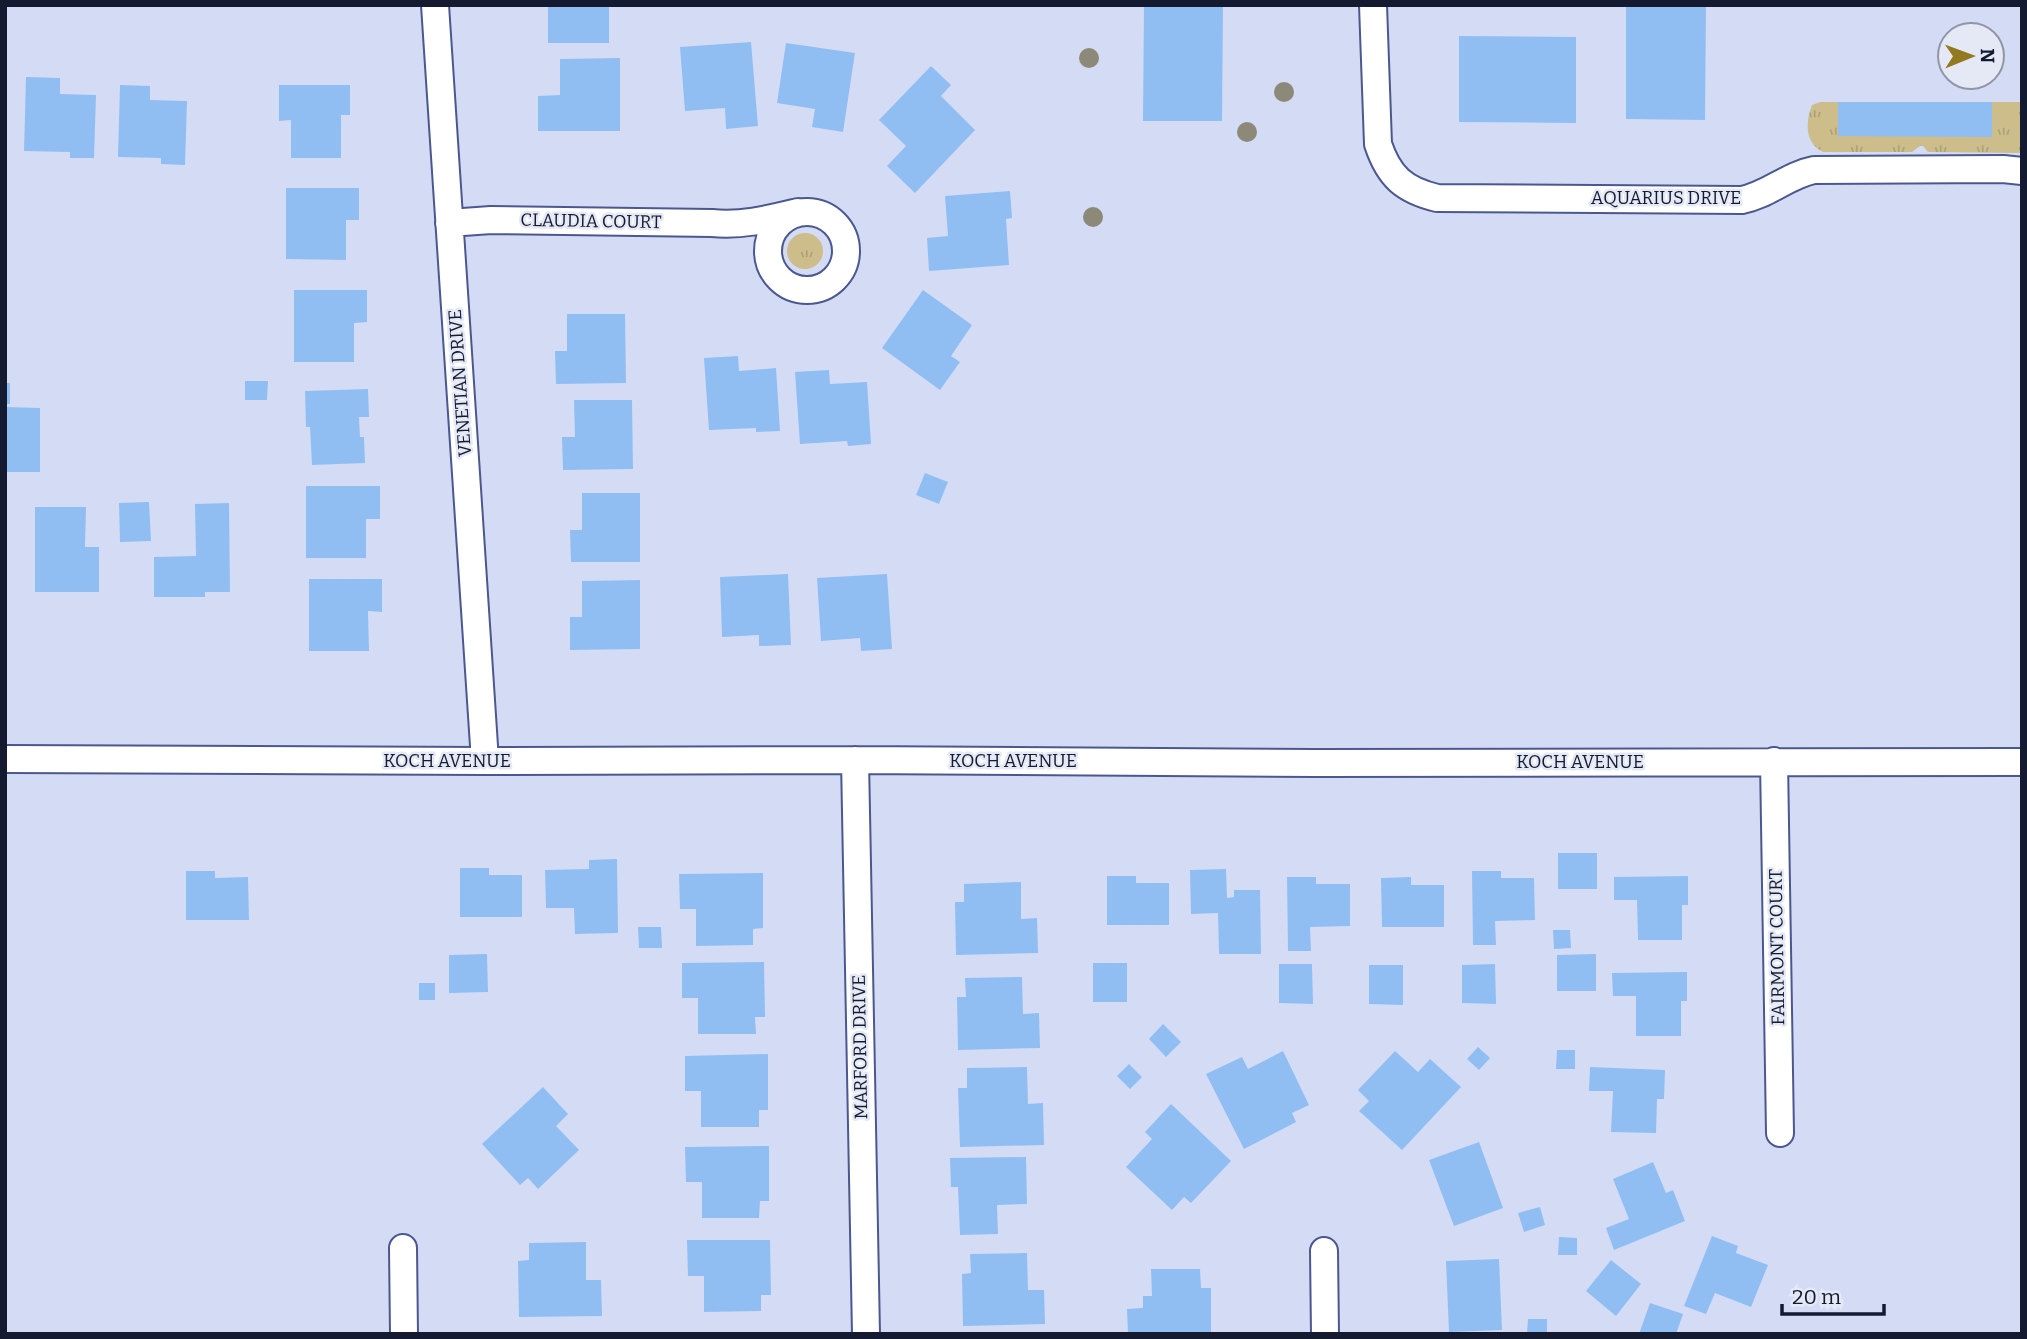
<svg xmlns="http://www.w3.org/2000/svg" width="2027" height="1339" viewBox="0 0 2027 1339" font-family="Bitter,serif">
  <style>
    .grass { fill: url(#grass-tufts) }
    .building { fill: #90bef3 }
    .lines { fill: none; stroke-linecap: round; stroke-linejoin: round }
    .street-casing { stroke: #4b588f; stroke-width: 30 }
    .street { stroke: #fff; stroke-width: 26 }
    .tree { fill: #8d8979 }
    .labels { text-anchor: middle; dominant-baseline: central; stroke-width: 5; stroke-linejoin: round; paint-order: stroke }
    .street-label { font-size: 18px; fill: #141a30; stroke: #e5e9f6 }
  </style>
  <defs>
    <pattern id="grass-tufts" width="24" height="20" patternUnits="userSpaceOnUse" patternTransform="scale(1.75)"><rect width="24" height="20" fill="#cdbd8b"/><path d="M3 7l-1-3M5 7V3M7 7l1-3M15 17l-1-3M17 17v-4M19 17l1-3" fill="none" stroke="#afa278"/></pattern>
  </defs>
  <rect width="100%" height="100%" fill="#d4dcf5"/>
  <!-- grass -->
  <path class="grass" d="M1820 102H1838V136H1991L1992 102H2019L2022 103V153L1928 152 1923 146H1920L1912 152H1823C1805 143 1805 123 1812 105Z
    M787 251a18 18 0 1 1 36 0a18 18 0 1 1-36 0Z"/>
  <!-- building -->
  <path class="building" d="M548 5H609V43H548Z
    M1144 5H1223L1222 121H1143Z
    M1626 5H1706L1705 120 1626 119Z
    M1459 36 1576 37V123L1459 122Z
    M751 42 758 126 726 129 725 108 685 111 680 47Z
    M786 43 855 53 843 132 812 127 815 109 777 103Z
    M620 58V131H538V96L560 95V59Z
    M931 66 951 85 941 96 975 130 915 193 887 166 906 146 879 120Z
    M26 77 60 78V94L96 95 94 158H70V152L24 151Z
    M120 85 150 86V100L187 101 185 165 161 164V158L118 157Z
    M279 85H350V115H341V158H291V120L279 121Z
    M1838 102H1992V137L1838 136Z
    M286 188H359V220H346V260L286 259Z
    M1010 191 1012 218 1006 219 1009 265 929 271 927 238 948 236 945 196Z
    M294 290H367V322L354 323V362H294Z
    M923 290 972 325 951 356 960 362 940 390 882 348Z
    M567 314H625L626 383 556 384 555 351H567Z
    M738 356 739 371 776 368 780 431 756 432V428L709 430 704 358Z
    M829 370 830 384 867 382 871 444 848 446 847 441 800 444 795 372Z
    M245 381H268L267 400H245Z
    M5 383H10V404H5Z
    M368 389 369 417H359L360 437H364L365 463 312 465 310 427H306L305 391Z
    M574 400H632L633 469 563 470 562 437H575Z
    M5 407 40 408V472H5Z
    M925 473 948 482 939 504 916 495Z
    M306 486H380V519H366V558H306Z
    M582 493H640V562H571L570 530H582Z
    M149 502 151 541 120 542 119 503Z
    M229 503 230 592H205V597H154V557L196 556 195 504Z
    M35 507H86L85 547H99V592H35Z
    M788 574 791 645 759 646V635L722 637 720 577Z
    M887 574 892 649 861 651 860 638 821 641 817 578Z
    M309 579H382V612L368 611 369 651H309Z
    M640 580V649L570 650V617H582V581Z
    M1558 853H1597V889H1558Z
    M617 859 618 933 575 934 574 908H546L545 870 589 869V860Z
    M460 868H489V875H522V917H460Z
    M1226 869 1227 898 1234 897V890H1260L1261 954H1219L1218 913 1191 914 1190 870Z
    M186 871H215V878L248 877 249 920H186Z
    M1472 871H1501V878H1534L1535 920 1495 921 1496 945H1473Z
    M763 873V928L753 929V945L696 946V909H680L679 874Z
    M1107 876H1136V883H1169V925H1107Z
    M1688 876V905H1682V940H1638L1637 900H1614V877Z
    M1287 877H1316V884H1350V926L1310 927 1311 951H1288Z
    M1411 877V885H1444V927H1382L1381 878Z
    M1021 882V919L1037 918 1038 953 956 955 955 902H964V884Z
    M638 927H661L662 948H639Z
    M1553 930H1570L1571 948 1554 949Z
    M487 954 488 992 449 993V955Z
    M1596 954V991H1557V955Z
    M764 962 765 1017H755L756 1034H698V998H682V963Z
    M1093 963H1127V1002H1093Z
    M1279 964H1312L1313 1004 1279 1003Z
    M1495 964 1496 1004 1462 1003V965Z
    M1369 965H1403V1005L1369 1004Z
    M1687 972V1001H1681V1036H1636V996H1613L1612 973Z
    M1022 977 1023 1014 1039 1013 1040 1048 958 1050 957 997H966L965 978Z
    M419 983H435V1000H419Z
    M1163 1024 1181 1042 1166 1057 1149 1039Z
    M1478 1047 1490 1058 1479 1070 1467 1059Z
    M1557 1050H1575V1069H1556Z
    M1283 1051 1309 1105 1292 1113 1296 1122 1244 1149 1206 1074 1242 1057 1248 1069Z
    M1395 1051 1418 1072 1430 1059 1461 1087 1402 1150 1359 1111 1369 1101 1358 1090Z
    M768 1054V1110H759V1127H701V1091H685V1056Z
    M1129 1064 1142 1077 1130 1089 1117 1076Z
    M1027 1067 1028 1104 1043 1103 1044 1145 960 1147 958 1088H967V1068Z
    M1590 1067 1665 1070 1664 1099H1657L1656 1133 1611 1132 1613 1091H1589Z
    M543 1087 568 1114 556 1126 579 1150 538 1189 528 1178 520 1185 482 1144Z
    M1171 1104 1231 1161 1191 1203 1184 1197 1172 1210 1126 1167 1152 1139 1145 1132Z
    M1479 1142 1503 1208 1454 1226 1429 1160Z
    M769 1146V1201H760L759 1218H702V1182H686L685 1147Z
    M1026 1157 1027 1204 997 1205 998 1234 960 1235 958 1187H951L950 1158Z
    M1653 1162 1666 1193 1673 1190 1685 1221 1614 1250 1606 1228 1629 1219 1613 1179Z
    M1540 1207 1545 1225 1524 1232 1518 1213Z
    M1712 1236 1738 1246 1736 1253 1768 1265 1751 1307 1715 1293 1706 1314 1684 1306Z
    M1559 1237 1577 1238V1255H1558Z
    M687 1240H770L771 1295H761V1311L704 1312V1276H688Z
    M586 1242V1280H601L602 1316 519 1317 518 1261 529 1260V1243Z
    M1027 1253 1028 1290H1044L1045 1324 963 1326 962 1274 971 1273 970 1254Z
    M1499 1259 1502 1330 1449 1332 1446 1261Z
    M1611 1260 1641 1284 1616 1316 1586 1291Z
    M1151 1269H1200L1201 1288H1211V1334H1128L1127 1309 1143 1308V1296H1152Z
    M1650 1303 1683 1314 1676 1334H1639Z
    M1528 1319H1547V1334H1527Z"/>
  <g class="lines">
    <defs>
      <path id="street" d="M435 5 485 761
        M1373 5 1378 144C1389 177 1404 190 1437 198L1742 200C1768 195 1788 175 1814 170L2003 169 2022 171
        M768 251a39 39 0 1 1 78 0a39 39 0 1 1-78 0Z
        M449 223 491 220 712 223C742 226 769 219 798 212
        M5 759 485 761 855 760 1315 763 2022 762
        M855 760 866 1334
        M1774 761 1780 1133
        M403 1248 404 1334
        M1324 1251 1325 1334"/>
    </defs>
    <!-- street casing -->
    <use href="#street" class="street-casing"/>
    <!-- street -->
    <use href="#street" class="street"/>
  </g>
  <!-- trees -->
  <g class="tree">
    <circle cx="1089" cy="58" r="10"/>
    <circle cx="1284" cy="92" r="10"/>
    <circle cx="1247" cy="132" r="10"/>
    <circle cx="1093" cy="217" r="10"/>
  </g>
  <g class="labels">
    <!-- street labels -->
    <g class="street-label">
      <text x="1666" y="198">AQUARIUS DRIVE</text>
      <text transform="translate(591 221) rotate(1)">CLAUDIA COURT</text>
      <text transform="translate(460 383) rotate(-94)">VENETIAN DRIVE</text>
      <text x="447" y="761">KOCH AVENUE</text>
      <text x="1013" y="761">KOCH AVENUE</text>
      <text x="1580" y="762">KOCH AVENUE</text>
      <text transform="translate(1777 947) rotate(-91)">FAIRMONT COURT</text>
      <text transform="translate(860 1047) rotate(-91)">MARFORD DRIVE</text>
    </g>
  </g>
  <!-- border -->
  <rect width="2027" height="1339" fill="none" stroke="#141a30" stroke-width="14"/>
  <!-- north arrow -->
  <g transform="translate(1971 56) rotate(89)"><circle r="33" fill="#e5e9f6" stroke="#9196a7" stroke-width="2"/>
  <path d="M0-5L12 26L0 18L-12 26Z" fill="#937a21"/>
  <text y="-10" font-size="19" font-weight="bold" text-anchor="middle" fill="#141a30">N</text>
  </g>
  <!-- scale -->
  <path d="M1782 1304v10h102v-10" fill="none" stroke="#141a30" stroke-width="3.5"/>
  <text x="1792" y="1304" font-size="21" fill="#141a30" stroke="#e5e9f6" stroke-width="5" paint-order="stroke">20 m</text>
</svg>
